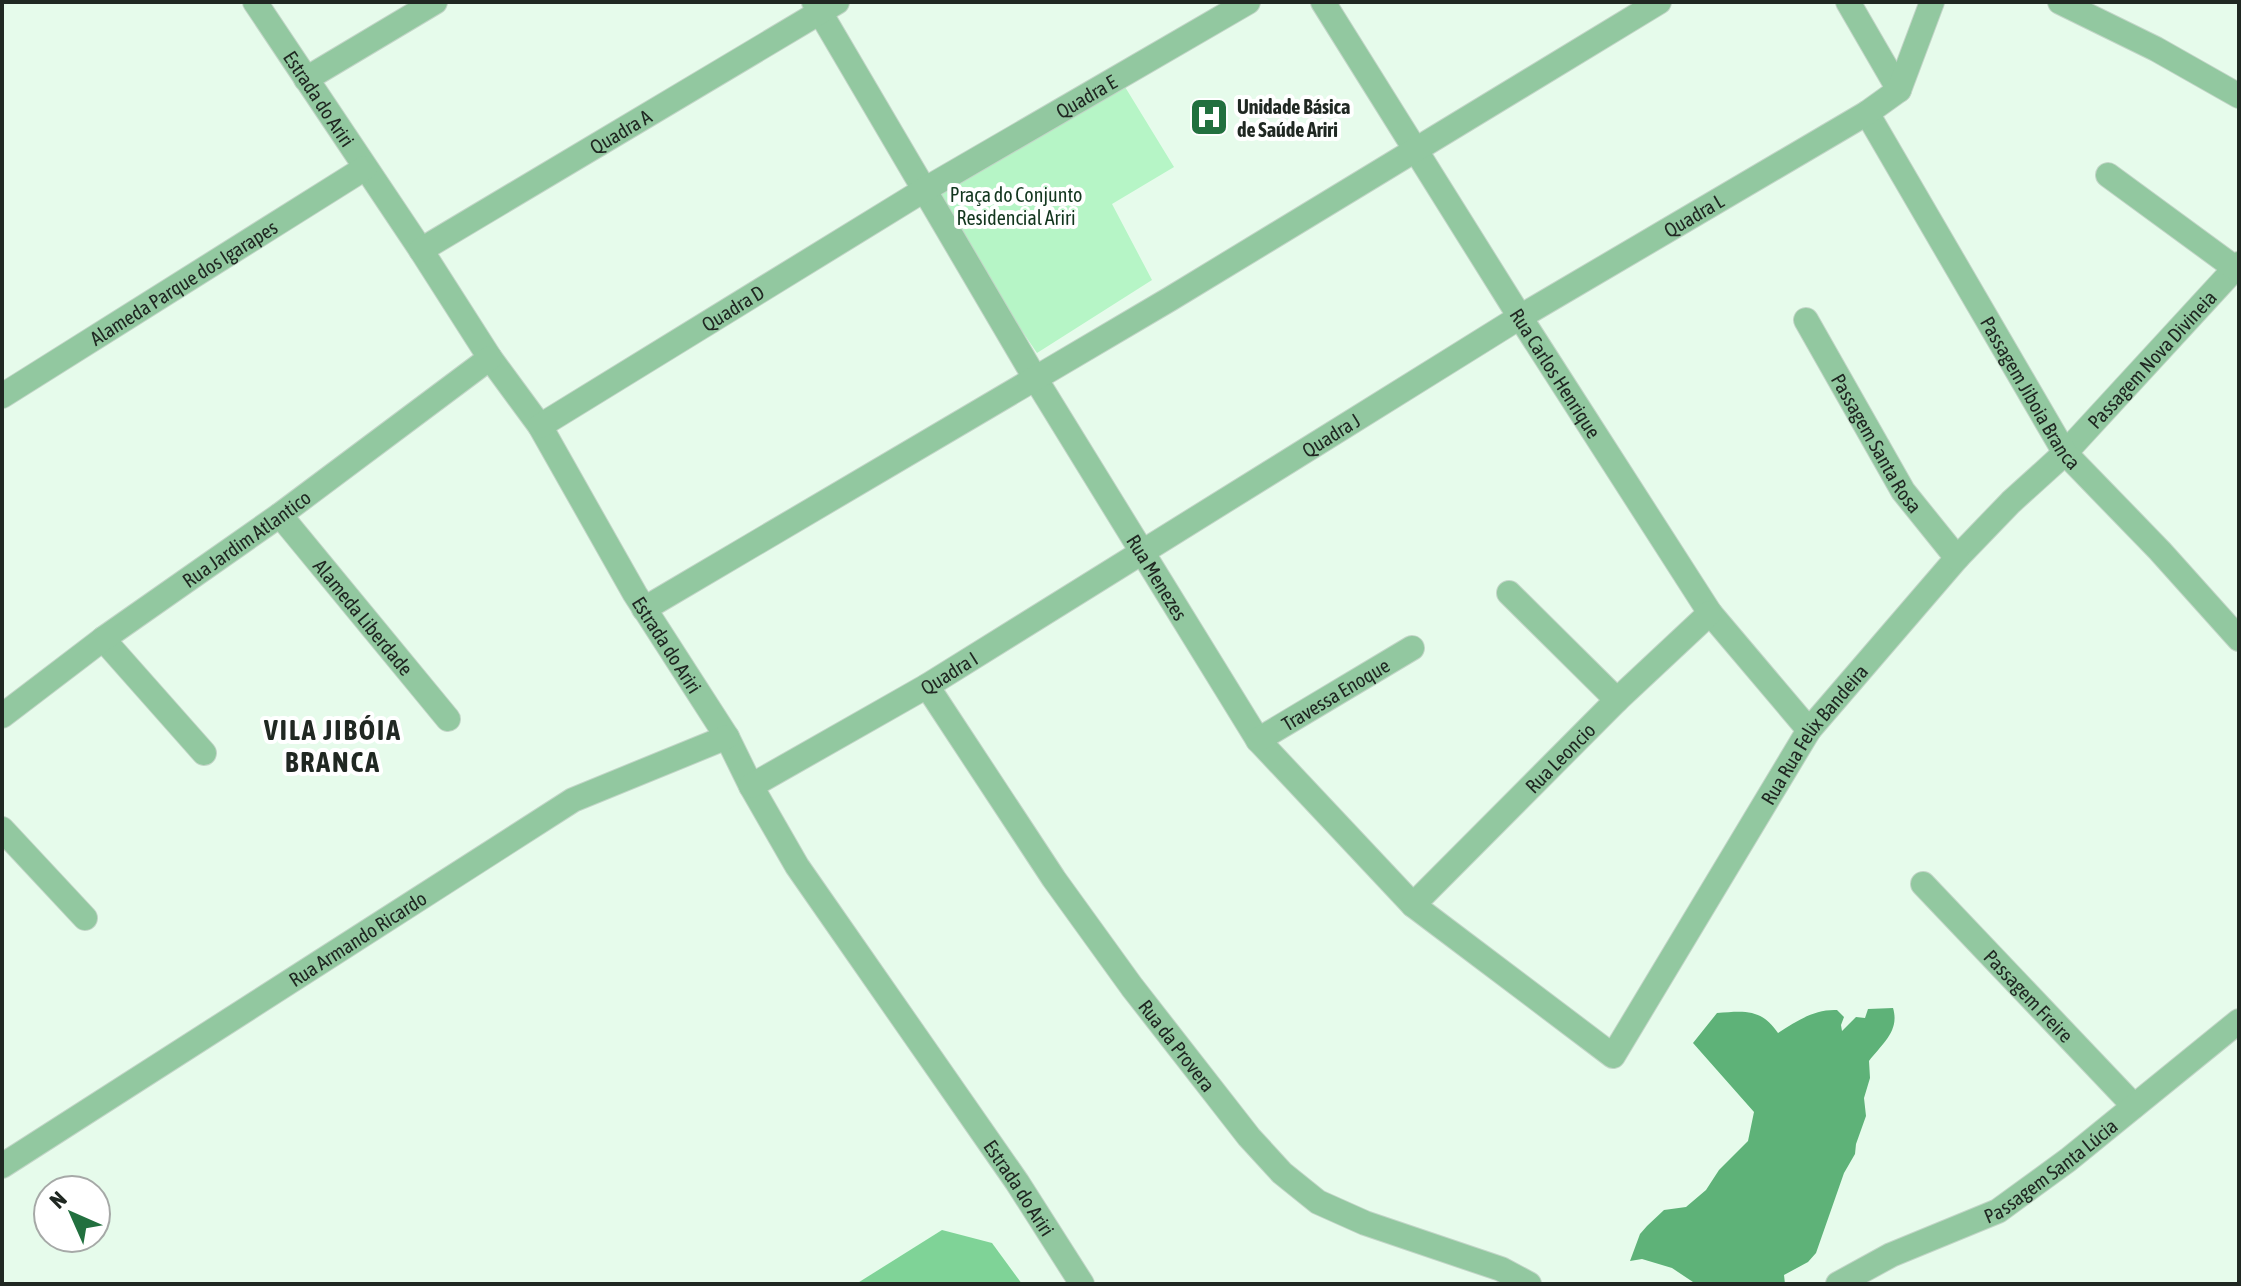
<svg xmlns="http://www.w3.org/2000/svg" width="2241" height="1286" viewBox="0 0 2241 1286" font-family="'Asap Condensed',sans-serif">
  <style>
    .green { fill: #b6f5c6 }
    .forest { fill: #7fd397 }
    .water { fill: #5eb278 }
    .lines { fill: none; stroke-linecap: round; stroke-linejoin: round }
    .minor-casing { stroke: #c2d5c7; stroke-width: 26 }
    .minor { stroke: #92c8a0; stroke-width: 24 }
    .labels { text-anchor: middle; dominant-baseline: central; stroke-width: 8; stroke-linejoin: round; paint-order: stroke }
    .street-label { font-size: 20px; fill: #202822; stroke: #fff }
    .poi-label { font-size: 20px; font-weight: bold; fill: #202822; stroke: #fff; text-anchor: start }
    .park-label { font-size: 20px; fill: #12361e; stroke: #fff }
    .district-label { font-size: 28px; font-weight: bold; letter-spacing: 2px; fill: #202822; stroke: #fff }
  </style>
  <rect width="100%" height="100%" fill="#e6fbeb"/>
  <!-- green -->
  <path class="green" d="M1122 82 1174 167 1112 204 1152 280 1037 353 988 281 936 196Z"/>
  <!-- forest -->
  <path class="forest" d="M942 1230 992 1243 1022 1284H856Z"/>
  <!-- water -->
  <path class="water" d="M1893 1008C1900 1031 1882 1044 1869 1061L1870 1078 1864 1098 1866 1116 1856 1144 1855 1154 1844 1173 1816 1253 1808 1262 1784 1275 1785 1284H1696L1672 1268 1642 1259 1630 1261 1640 1234 1647 1226 1664 1210 1686 1207 1706 1190 1719 1170 1748 1141 1754 1112 1693 1043 1717 1013C1744 1011 1761 1008 1778 1033 1797 1021 1814 1009 1837 1010L1844 1017 1841 1025 1842 1031 1856 1017 1865 1018 1868 1009Z"/>
  <g class="lines">
    <defs>
      <g id="minor">
        <path id="s1" d="M255 2 421 250 490 358 540 426 635 594 727 737 751 786 797 866 1017 1182 1082 1284"/>
        <path id="s2" d="M814 2 1035 378 1258 740 1413 905 1613 1056 1809 730 1957 558 2011 502 2065 453 2239 264"/>
        <path id="s3" d="M1323 2 1520 317 1710 613 1809 730"/>
        <path d="M1848 2 1899 90"/>
        <path d="M2060 2 2156 49 2239 96"/>
        <path d="M306 79 435 2"/>
        <path id="s4" d="M1867 113 2065 453 2160 551 2239 639"/>
        <path d="M2108 175 2239 271"/>
        <path id="s5" d="M421 250 837 2"/>
        <path id="s6" d="M1806 320 1903 491 1957 558"/>
        <path id="s7" d="M2 396 365 168"/>
        <path id="s8" d="M540 426 924 190 1248 2"/>
        <path id="s9" d="M280 515 448 719"/>
        <path d="M1509 593 1617 700"/>
        <path d="M644 609 1170 299 1659 2"/>
        <path d="M103 639 204 753"/>
        <path id="s10" d="M927 686 1054 879 1132 987 1249 1137 1282 1173 1318 1202 1365 1223 1501 1269 1529 1284"/>
        <path id="s11" d="M2 716 103 639 280 515 490 358"/>
        <path id="s12" d="M1258 740 1412 648"/>
        <path id="s13" d="M751 786 927 686 1520 317 1867 113 1899 90 1932 2"/>
        <path d="M2 829 85 918"/>
        <path id="s14" d="M1923 884 2134 1106"/>
        <path id="s15" d="M1413 905 1617 700 1710 613"/>
        <path id="s16" d="M2 1166 573 800 727 737"/>
        <path id="s17" d="M1838 1284 1891 1255 1998 1211 2068 1160 2239 1021"/>
      </g>
    </defs>
    <!-- minor casing -->
    <use href="#minor" class="minor-casing"/>
    <!-- minor -->
    <use href="#minor" class="minor"/>
  </g>
  <!-- icons -->
  <defs>
    <symbol id="hospital-square" viewBox="-11 -11 22 22"><rect x="-9" y="-9" width="18" height="18" rx="4" fill="#22703f" stroke="#fff"/><path d="M-5-5h3v3.5h4V-5h3V5h-3V1.5h-4V5h-3Z" fill="#fff"/></symbol>
  </defs>
  <g fill-rule="evenodd">
    <use href="#hospital-square" x="1187" y="95" width="44" height="44"/>
  </g>
  <g class="labels">
    <!-- street labels -->
    <g class="street-label">
      <text stroke="none"><textPath href="#s8" startOffset="638">Quadra E</textPath></text>
      <text stroke="none"><textPath href="#s1" startOffset="116">Estrada do Ariri</textPath></text>
      <text stroke="none"><textPath href="#s5" startOffset="232">Quadra A</textPath></text>
      <text stroke="none"><textPath href="#s13" startOffset="1102">Quadra L</textPath></text>
      <text stroke="none"><textPath href="#s7" startOffset="214">Alameda Parque dos Igarapes</textPath></text>
      <text stroke="none"><textPath href="#s8" startOffset="226">Quadra D</textPath></text>
      <text stroke="none"><textPath href="#s2" startOffset="2224">Passagem Nova Divineia</textPath></text>
      <text stroke="none"><textPath href="#s3" startOffset="438">Rua Carlos Henrique</textPath></text>
      <text stroke="none"><textPath href="#s4" startOffset="324">Passagem Jiboia Branca</textPath></text>
      <text stroke="none"><textPath href="#s13" startOffset="678">Quadra J</textPath></text>
      <text stroke="none"><textPath href="#s6" startOffset="142">Passagem Santa Rosa</textPath></text>
      <text stroke="none"><textPath href="#s11" startOffset="302">Rua Jardim Atlantico</textPath></text>
      <text stroke="none"><textPath href="#s2" startOffset="670">Rua Menezes</textPath></text>
      <text stroke="none"><textPath href="#s9" startOffset="132">Alameda Liberdade</textPath></text>
      <text stroke="none"><textPath href="#s1" startOffset="764">Estrada do Ariri</textPath></text>
      <text stroke="none"><textPath href="#s13" startOffset="228">Quadra I</textPath></text>
      <text stroke="none"><textPath href="#s12" startOffset="90">Travessa Enoque</textPath></text>
      <text stroke="none"><textPath href="#s2" startOffset="1718">Rua Rua Felix Bandeira</textPath></text>
      <text stroke="none"><textPath href="#s15" startOffset="208">Rua Leoncio</textPath></text>
      <text stroke="none"><textPath href="#s16" startOffset="422">Rua Armando Ricardo</textPath></text>
      <text stroke="none"><textPath href="#s14" startOffset="154">Passagem Freire</textPath></text>
      <text stroke="none"><textPath href="#s10" startOffset="438">Rua da Provera</textPath></text>
      <text stroke="none"><textPath href="#s17" startOffset="242">Passagem Santa Lúcia</textPath></text>
      <text stroke="none"><textPath href="#s1" startOffset="1412">Estrada do Ariri</textPath></text>
    </g>
    <!-- poi labels -->
    <g class="poi-label">
      <text x="1237" y="106">Unidade Básica<tspan x="1237" dy="23">de Saúde Ariri</tspan></text>
    </g>
    <!-- park labels -->
    <g class="park-label">
      <text x="1016" y="194">Praça do Conjunto<tspan x="1016" dy="23">Residencial Ariri</tspan></text>
    </g>
    <!-- district labels -->
    <g class="district-label">
      <text x="333" y="730">VILA JIBÓIA<tspan x="333" dy="32">BRANCA</tspan></text>
    </g>
  </g>
  <!-- border -->
  <rect width="2241" height="1286" fill="none" stroke="#202822" stroke-width="8"/>
  <!-- north arrow -->
  <g transform="translate(72 1214) rotate(315)"><circle r="38" fill="#ffffff" stroke="#a6a9a7" stroke-width="2"/>
  <path d="M0-6L14 30L0 20L-14 30Z" fill="#22703f"/>
  <text y="-12" font-size="22" font-weight="bold" text-anchor="middle" fill="#202822">N</text>
  </g>
</svg>
